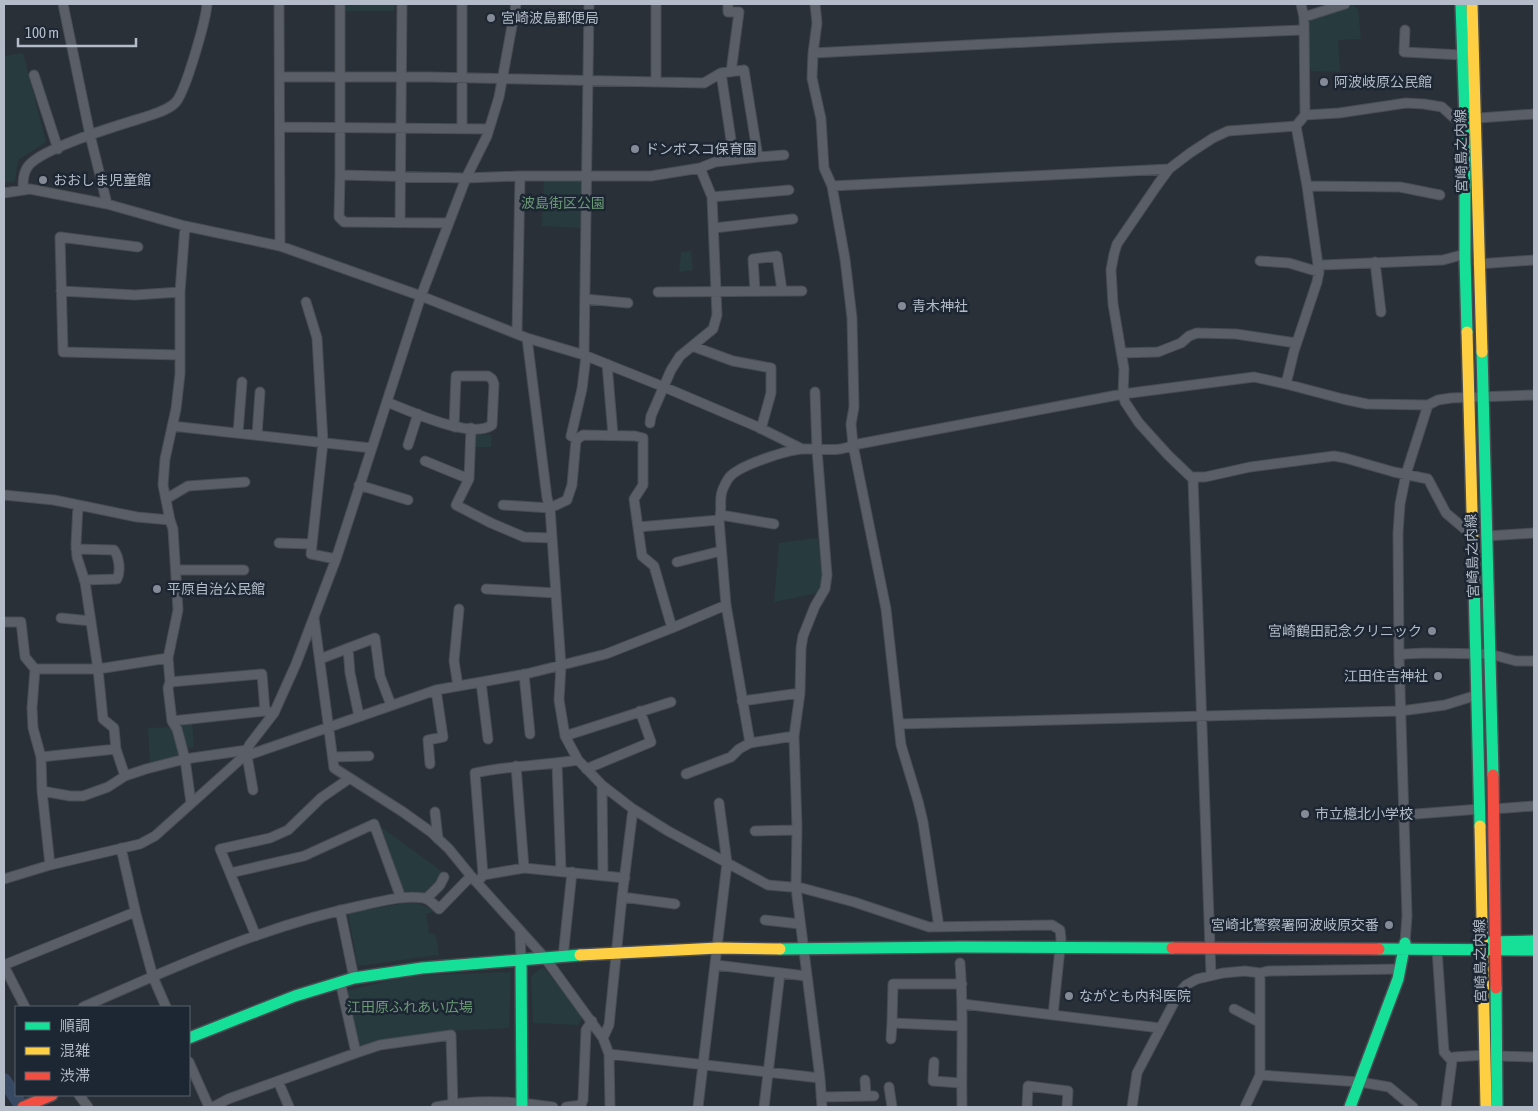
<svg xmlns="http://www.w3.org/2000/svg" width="1538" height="1111" viewBox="0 0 1538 1111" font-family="'Asap Condensed','Noto Sans JP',sans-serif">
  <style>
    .green { fill: #273a3e }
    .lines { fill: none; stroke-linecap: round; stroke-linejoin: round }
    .river { stroke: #384963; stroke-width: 14 }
    .street-casing { stroke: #484c53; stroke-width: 11 }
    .fast-casing { stroke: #484c53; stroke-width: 14 }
    .slow-casing { stroke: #484c53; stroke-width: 14 }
    .jam-casing { stroke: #484c53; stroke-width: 14 }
    .street { stroke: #5a5e66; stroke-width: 9 }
    .fast { stroke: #16e098; stroke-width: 11 }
    .slow { stroke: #ffcf43; stroke-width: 11 }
    .jam { stroke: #f24e42; stroke-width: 11 }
    .poi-dot { fill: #848b96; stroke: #1d2633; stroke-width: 2 }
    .labels { text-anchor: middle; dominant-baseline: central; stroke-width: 5; stroke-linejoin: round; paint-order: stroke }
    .poi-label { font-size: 14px; fill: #b4bcc9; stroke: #1d2633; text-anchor: start }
    .street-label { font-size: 14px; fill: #b4bcc9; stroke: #1d2633 }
    .park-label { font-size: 14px; fill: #6b9a76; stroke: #1d2633 }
  </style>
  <rect width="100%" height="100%" fill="#2a3038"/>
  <!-- green -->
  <path class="green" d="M345 4H395L394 11H344Z
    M1352 4 1358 9 1361 39 1338 40 1340 72 1311 71 1309 67 1306 19 1342 11Z
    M23 53 46 142 18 160 15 181 4 183V56Z
    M544 179 584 181 582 228 542 226Z
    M691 251 693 270 679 272 681 252Z
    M474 434 491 435V447H474Z
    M818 538 823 588 817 593 774 602 779 543Z
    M192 723 194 747 185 749 177 724Z
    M171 727 181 757 150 763 148 728Z
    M381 827 444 873 424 893 405 894Z
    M403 903H417L433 910 434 912 426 914 429 933 434 934 436 936 439 955 358 966 348 914Z
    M543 967 583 1016 578 1025 533 1023 531 976Z
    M511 972 509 1028 449 1031 359 1047 346 991 408 976Z"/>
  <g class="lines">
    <!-- river -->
    <path class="river" d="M4 1080 22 1107"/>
    <defs>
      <path id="street" d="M63 4 90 135 107 204
        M279 4 280 246
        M340 4V175L466 178 520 176H651L700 168 715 162 758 157
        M728 4V12H739L731 72
        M815 4 817 23 813 53 812 78 821 119 824 168 832 186 845 259 852 318 854 407 851 424 853 445 886 609 901 745 918 801 923 822 939 927
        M1301 4 1304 17 1305 115
        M1304 17 1345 4
        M1405 30 1404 52 1462 55
        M813 53 1107 38 1303 30
        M721 73 734 160
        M34 75 58 149
        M280 77H430L704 83 721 73 744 70 758 157 784 155
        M656 82V4
        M280 127 489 129
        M462 128V4
        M340 175 339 217 344 222 448 223
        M832 186 1169 169
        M1307 186 1400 187 1440 195
        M23 190C23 181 23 172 29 165 45 147 116 126 142 118 153 114 168 111 176 102 186 90 206 20 207 4
        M4 193 30 189 107 204 185 226 280 246 421 296 527 338 584 355 664 387 758 427 802 449
        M712 197 789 190
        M400 223 402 4
        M185 226 180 292V374L176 409 165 459 163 485 170 520 173 529 178 610 168 658 170 682 168 688 172 721 177 729 185 759 191 803
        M714 228 793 219
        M138 247 60 237 63 352 180 355
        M1260 261 1289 263 1319 272
        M1375 262 1381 312
        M1318 264 1322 265 1443 260 1465 254
        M1478 264 1534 260
        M61 291 135 295 180 292
        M755 291 753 259 777 256 782 291
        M658 292 802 291
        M585 299 628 303
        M306 302 317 338 323 442 311 554 336 559
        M517 334 520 176
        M527 338 547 498 550 508 561 666 559 700 565 736 578 760 602 785 633 809 668 831 768 885 802 888 813 891 854 902 929 927 1052 925 1060 930 1061 939 1053 1015
        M692 346 733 361 771 368V393L761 429
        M1121 353 1158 352 1181 343 1189 336 1197 333 1236 334 1296 343
        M584 355 589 4
        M607 364 613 435
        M1286 384 1294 351 1317 282 1319 272 1307 186 1296 126 1305 115 1339 113 1406 103 1424 104 1442 107 1454 118 1465 119 1534 114
        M815 392 817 450 827 575 825 589 815 606 803 636 801 648 800 693 794 736 797 827 796 888 820 1078 822 1107
        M387 402C410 411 471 440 492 425L494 384 492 379 488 376H456L454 427
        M650 423 651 416 671 370 680 356 713 329 717 315 712 197 700 168
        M172 426 371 448
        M471 428 469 479 456 505 491 523 524 537 552 538
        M238 433 242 382
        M257 435 260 392
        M578 439 571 436 582 389 586 356
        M408 445 418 414
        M425 461 469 479
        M1191 477H1205L1250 467 1334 456 1345 458 1394 472 1428 479 1446 513 1473 536
        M359 485 408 500
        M4 495 54 500 137 517 170 520
        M166 499 188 486 245 482
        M78 505 76 545 77 557 85 582 98 669 103 719 114 728 116 749
        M503 505 550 508 567 500 572 485 576 440 583 435 635 436 643 438V485L634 499 642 556 654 566 672 628
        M721 515 774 524
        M638 527 719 520
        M1486 536 1534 533
        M279 543 312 544
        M76 549 114 550C119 557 121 571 117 579L84 580
        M677 562 721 551
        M176 570H244
        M486 589 556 593
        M61 618 91 621
        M314 618 334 768 403 812 431 832 449 849 471 876 545 958 603 1038 609 1054 610 1107
        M4 622H21L25 657 35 669 32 708 33 728 41 757 42 791 50 865
        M348 648 350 673 359 716
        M1399 656 1405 654 1426 653 1490 654 1516 661H1534
        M320 659 375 638 380 676 391 705
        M35 669H98L168 658
        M524 674 530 734
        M170 682 262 674 265 711 274 713
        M481 682 488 739
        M458 686 454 661 459 609
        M742 701 800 693
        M172 721 265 711
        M899 724 1401 711 1445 705 1477 695
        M565 736 671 702
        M794 736 750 743 726 605 719 520C722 512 720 505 721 497 721 491 725 484 728 479 736 466 787 450 803 449 819 448 838 453 853 445L1123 394 1254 377 1286 384 1343 399 1367 404 1428 405
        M247 756 253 790
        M41 757 116 749 125 776
        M243 757 436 690 526 674 606 654 672 628 726 605
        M333 757 369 756
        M557 763 561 871
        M430 764 428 740 443 737 436 690
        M516 766 524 868
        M586 769 651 742 640 711
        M686 774 731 757 739 749 750 743
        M602 785 603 875
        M42 791 70 796H83L108 787 125 776 146 769 185 759 247 750
        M1494 809 1534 806
        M435 812 438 839
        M1403 815 1480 809
        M755 831 797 830
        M121 848 136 914
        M230 873 304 856 374 824 401 898
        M483 875 475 773C509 765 544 766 578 760
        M481 878 483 875 524 868 625 878
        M4 879 50 865 140 844 155 836 243 757 250 744 274 713 296 664 336 559 421 296 466 178 487 136 499 97 516 4
        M622 897 675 904
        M426 899 440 885 444 877
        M340 910 354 978
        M765 920 800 924
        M520 932 521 960
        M256 936 220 849 270 838 288 830 321 798 350 778
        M1405 943 1407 916 1399 656 1398 533 1400 504 1406 474 1428 405 1438 400 1451 398 1534 395
        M1437 950 1444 1052 1452 1061
        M563 957 572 872
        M960 963C964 1011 961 1059 962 1107
        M4 965 130 914H136L153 977 166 1007
        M716 965 806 976
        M4 966 25 1007
        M1211 975 1193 479 1168 455 1139 423 1125 402 1123 394 1124 369 1113 304 1111 270 1114 254 1117 244 1158 184 1169 169 1190 153 1213 138 1228 131 1296 126
        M340 981 356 1053
        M963 1004 1160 1028
        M83 1007C174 967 266 925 364 905 383 901 403 895 424 898 429 899 435 905 439 909L471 876
        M1234 1009 1259 1022
        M961 1026 892 1023 893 984H962
        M603 1038 609 1025 622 897 633 809
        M891 1039 892 1023
        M609 1054 820 1078
        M1496 1056 1534 1057
        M189 1062 209 1107
        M934 1062 933 1081 961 1083
        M1260 1075 1360 1082 1389 1087 1413 1107
        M865 1080 866 1096
        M278 1081 289 1107
        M889 1087 892 1107
        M79 1095 88 1107
        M821 1097 874 1096
        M213 1107 228 1099 356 1053 380 1045 451 1035 453 1107
        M436 1107C474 1099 515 1101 553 1107
        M566 1107 581 1105 583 1100 586 1030 592 1021
        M698 1107 727 863 719 803
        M764 1107 780 973
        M1027 1107 1028 1086 1068 1091 1067 1107
        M1132 1107 1137 1073 1179 993 1186 985 1197 979 1223 973 1245 971 1260 973 1268 971 1400 969
        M1245 1107 1260 1075V973
        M1446 1107 1452 1061 1454 1057 1485 1055"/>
      <path id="fast" d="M1461 4 1465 119V258L1467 332
        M1482 352 1493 775
        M1474 582 1480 826
        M1487 942 1534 941
        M780 949 960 947 1172 948
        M1379 949 1534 950
        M521 960 522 1107
        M1496 988 1497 1107
        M189 1038 295 996 354 978 422 968 580 955
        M1350 1107 1398 979 1405 943"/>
      <path id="slow" d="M1472 4 1482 352
        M1467 332 1474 582
        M1480 826 1486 1107
        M580 955 718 948 780 949"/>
      <path id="jam" d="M1493 775 1496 988
        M1172 948 1379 949
        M23 1107 52 1095"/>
    </defs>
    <!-- street casing -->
    <use href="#street" class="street-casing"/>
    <!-- fast casing -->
    <use href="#fast" class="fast-casing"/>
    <!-- slow casing -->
    <use href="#slow" class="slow-casing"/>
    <!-- jam casing -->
    <use href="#jam" class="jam-casing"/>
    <!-- street -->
    <use href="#street" class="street"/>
    <!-- fast -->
    <use href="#fast" class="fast"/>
    <!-- slow -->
    <use href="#slow" class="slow"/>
    <!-- jam -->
    <use href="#jam" class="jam"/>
  </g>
  <!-- markers -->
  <g class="poi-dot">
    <circle cx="491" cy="18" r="5"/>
    <circle cx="1324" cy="82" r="5"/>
    <circle cx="635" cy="149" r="5"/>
    <circle cx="43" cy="180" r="5"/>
    <circle cx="902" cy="306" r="5"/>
    <circle cx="157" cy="589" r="5"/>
    <circle cx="1432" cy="631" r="5"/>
    <circle cx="1438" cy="676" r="5"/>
    <circle cx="1305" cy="814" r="5"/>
    <circle cx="1389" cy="925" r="5"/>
    <circle cx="1069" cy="996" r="5"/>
  </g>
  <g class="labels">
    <!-- poi labels -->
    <g class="poi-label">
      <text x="501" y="18">宮崎波島郵便局</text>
      <text x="1334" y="82">阿波岐原公民館</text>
      <text x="645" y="149">ドンボスコ保育園</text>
      <text x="53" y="180">おおしま児童館</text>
      <text x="912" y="306">青木神社</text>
      <text x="167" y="589">平原自治公民館</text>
      <text x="1422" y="631" text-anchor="end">宮崎鶴田記念クリニック</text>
      <text x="1428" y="676" text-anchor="end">江田住吉神社</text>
      <text x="1315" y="814">市立檍北小学校</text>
      <text x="1379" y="925" text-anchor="end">宮崎北警察署阿波岐原交番</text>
      <text x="1079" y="996">ながとも内科医院</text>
    </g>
    <!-- street labels -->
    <g class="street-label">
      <text transform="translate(1461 151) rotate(-91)">宮崎島之内線</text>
      <text transform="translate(1472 556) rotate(-92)">宮崎島之内線</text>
      <text transform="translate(1480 961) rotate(-91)">宮崎島之内線</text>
    </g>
    <!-- park labels -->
    <g class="park-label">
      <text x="563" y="203">波島街区公園</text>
      <text x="410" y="1007">江田原ふれあい広場</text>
    </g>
  </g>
  <!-- border -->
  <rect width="1538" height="1111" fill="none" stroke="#b4bcc9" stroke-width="10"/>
  <!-- legend -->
  <rect x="15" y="1006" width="175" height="90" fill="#1d2633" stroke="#59626f"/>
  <rect x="25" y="1022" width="25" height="8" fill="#16e098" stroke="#59626f"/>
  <text x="60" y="1031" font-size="15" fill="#b4bcc9">順調</text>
  <rect x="25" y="1047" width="25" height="8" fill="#ffcf43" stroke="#59626f"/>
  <text x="60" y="1056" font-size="15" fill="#b4bcc9">混雑</text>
  <rect x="25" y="1072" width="25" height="8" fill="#f24e42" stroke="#59626f"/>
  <text x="60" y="1081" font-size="15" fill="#b4bcc9">渋滞</text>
  <!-- scale -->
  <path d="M18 38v8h118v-8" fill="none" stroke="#b4bcc9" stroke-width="2.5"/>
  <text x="25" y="38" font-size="15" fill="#b4bcc9" stroke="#1d2633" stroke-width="4" paint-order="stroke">100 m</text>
</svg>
